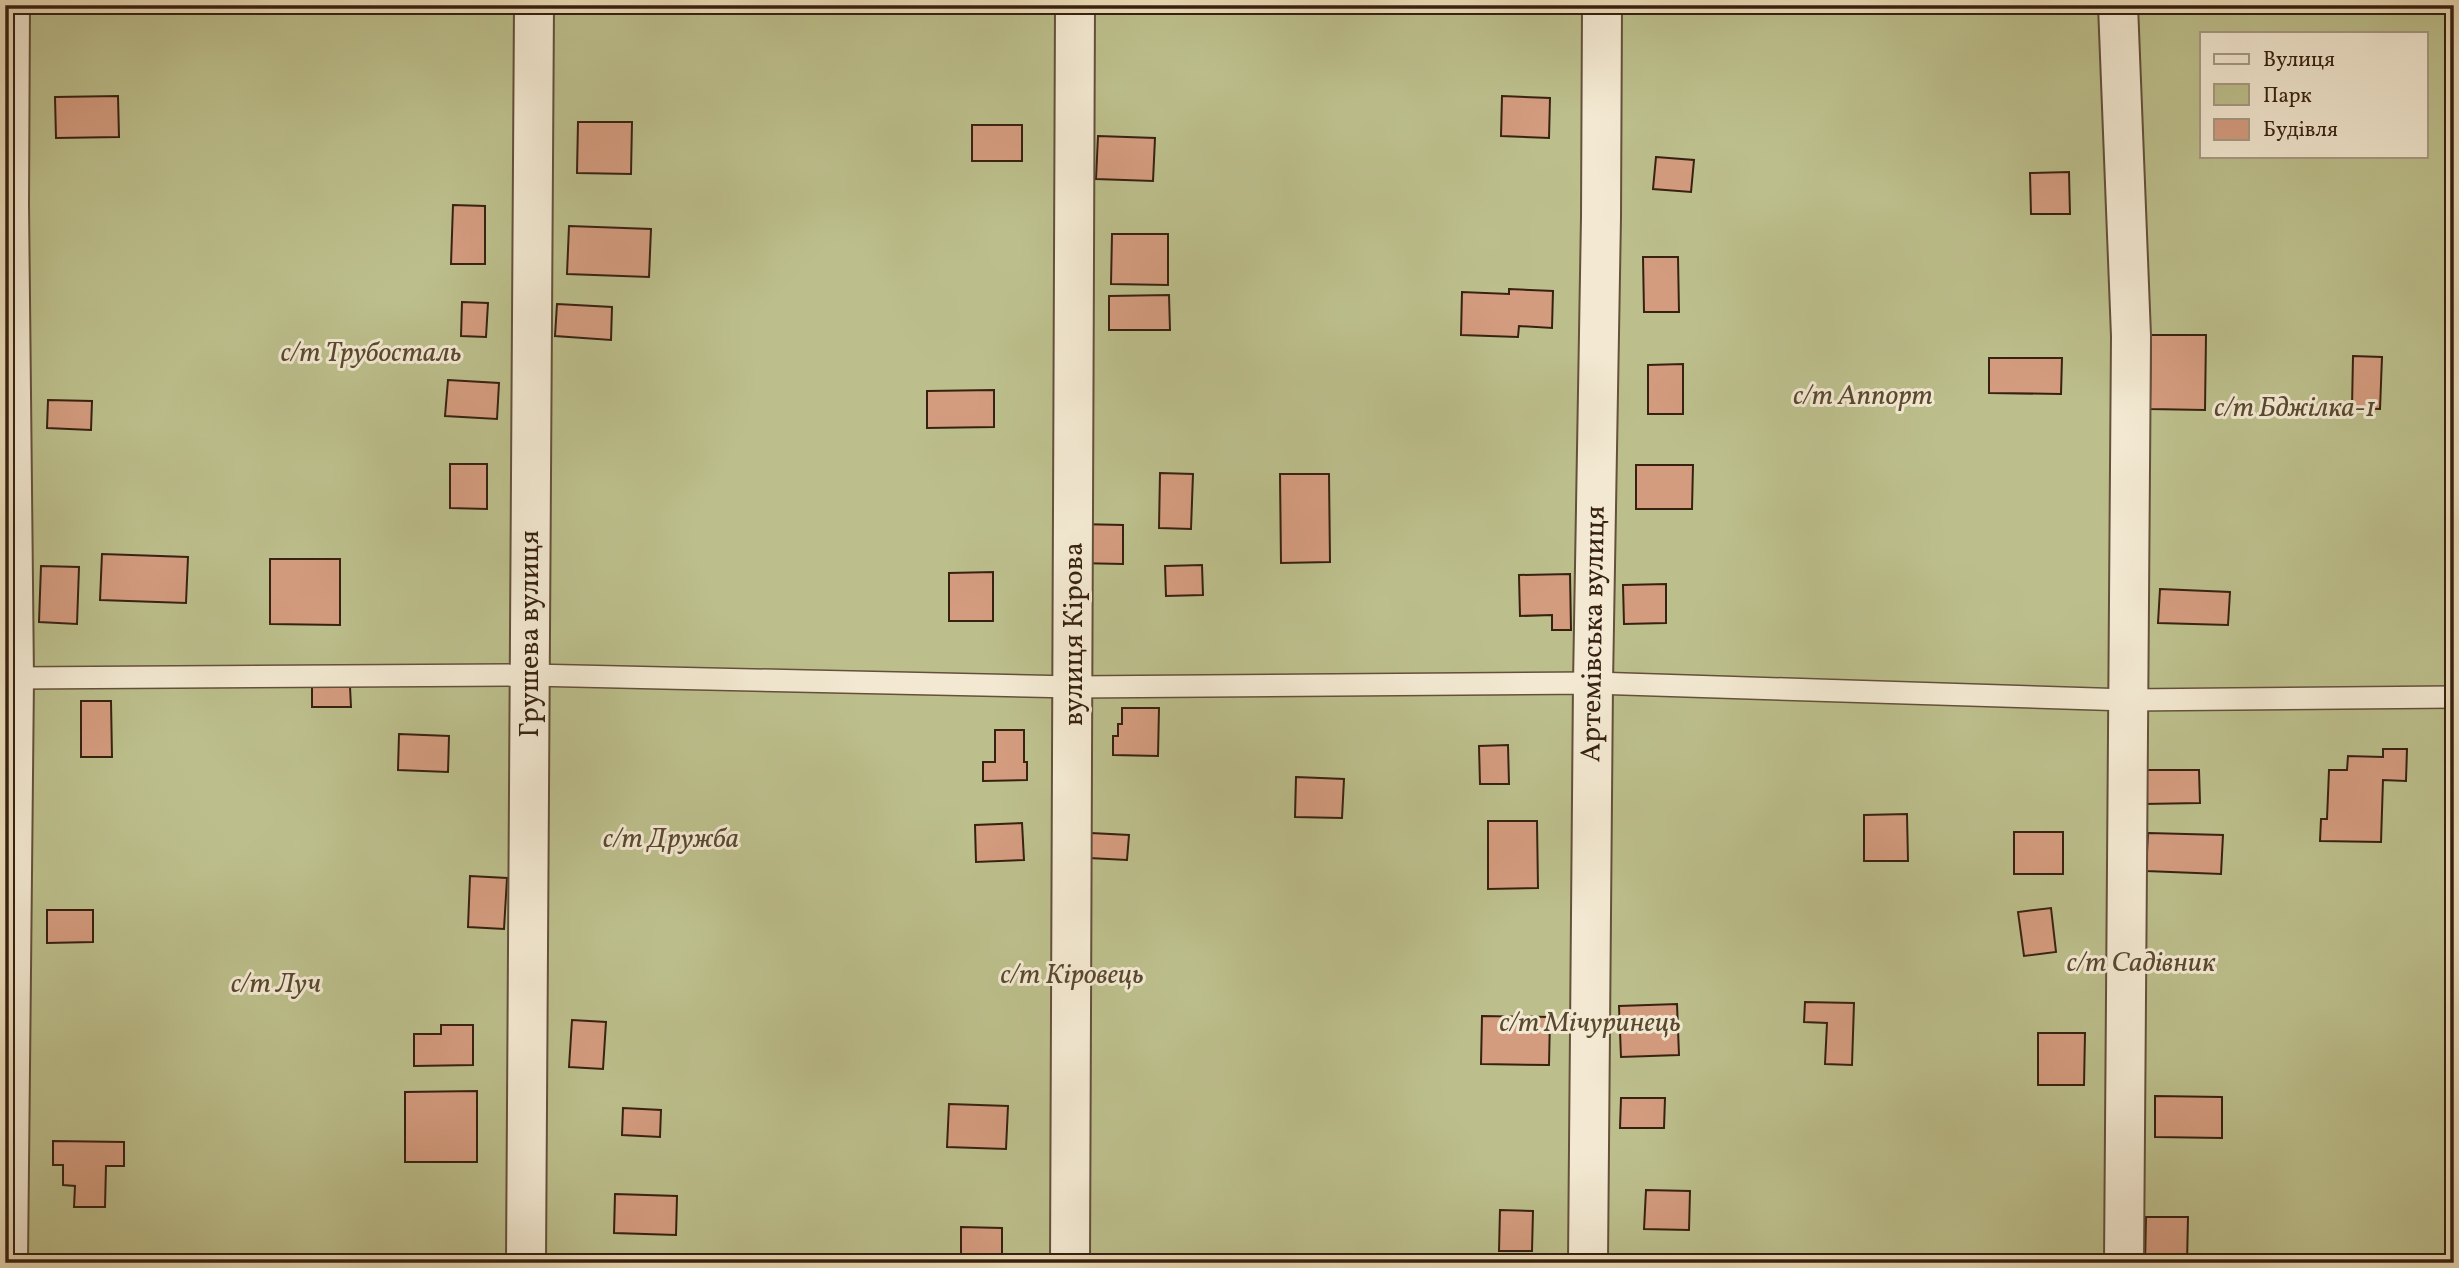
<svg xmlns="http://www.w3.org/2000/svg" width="2459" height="1268" viewBox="0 0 2459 1268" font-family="Vollkorn,serif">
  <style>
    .green { fill: #bcbf8c; stroke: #7a704e; stroke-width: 2; fill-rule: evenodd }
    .building { fill: #d49c7f; stroke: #372111; stroke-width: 2 }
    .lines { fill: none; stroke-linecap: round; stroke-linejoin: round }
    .lane-casing { stroke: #64503b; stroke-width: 24 }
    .street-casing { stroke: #64503b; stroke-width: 42 }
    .lane { stroke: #f3e9d2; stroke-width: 21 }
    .street { stroke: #f3e9d2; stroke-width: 38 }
    .labels { text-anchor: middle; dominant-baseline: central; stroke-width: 6; stroke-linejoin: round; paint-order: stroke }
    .park-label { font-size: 28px; font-style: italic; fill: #584830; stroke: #f3e9d2 }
    .street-label { font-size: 28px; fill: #372111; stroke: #f3e9d2 }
  </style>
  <rect width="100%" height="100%" fill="#ecddb9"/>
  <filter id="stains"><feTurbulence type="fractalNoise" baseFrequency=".00286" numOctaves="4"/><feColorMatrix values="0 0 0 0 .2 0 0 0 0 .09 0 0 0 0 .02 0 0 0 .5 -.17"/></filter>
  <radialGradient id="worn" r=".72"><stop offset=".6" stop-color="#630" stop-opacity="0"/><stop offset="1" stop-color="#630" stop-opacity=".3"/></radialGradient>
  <!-- green -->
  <path class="green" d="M5 5H2454V1263H5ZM2202 33H2426V156H2202Z"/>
  <!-- building -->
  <path class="building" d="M118 96 119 137 56 138 55 97Z
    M1502 96 1550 98 1549 138 1501 136Z
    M578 122H632L631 174 577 173Z
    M972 125H1022V161H972Z
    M1098 136 1155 138 1153 181 1096 179Z
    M1656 157 1694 160 1691 192 1653 189Z
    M2069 172 2070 214H2031L2030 173Z
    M453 205 485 206V264H451Z
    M569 226 651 229 649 277 567 274Z
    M1112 234H1168V285L1111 284Z
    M1643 257H1678L1679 312H1644Z
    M1509 289 1553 291 1552 328 1519 326 1518 337 1461 335 1462 292 1509 294Z
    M1169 295 1170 330H1109V296Z
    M462 302 488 303 486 337 461 336Z
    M557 304 612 307 611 340 555 336Z
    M2151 335H2206L2205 410 2150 409Z
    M2353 356 2382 357 2380 409 2352 408Z
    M1989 358H2062L2061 394 1989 393Z
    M1683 364V414H1648V365Z
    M448 380 499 383 497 419 445 416Z
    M994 390V427L927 428V391Z
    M48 400 92 401 91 430 47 428Z
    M450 464H487V509L450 508Z
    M1636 465H1693L1692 509H1636Z
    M1160 473 1193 474 1191 529 1159 528Z
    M1280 474H1329L1330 562 1281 563Z
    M1077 524 1123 525V564L1076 563Z
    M102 554 188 557 186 603 100 600Z
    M270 559H340V625L270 624Z
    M1202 565 1203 595 1166 596 1165 566Z
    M41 566 79 567 77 624 39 622Z
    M993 572V621H949V573Z
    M1570 574 1571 630H1552V615L1520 616 1519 575Z
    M1666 584V623L1624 624 1623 585Z
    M2160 589 2230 592 2228 625 2158 623Z
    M312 687H350L351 707H312Z
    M81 701H111L112 757H81Z
    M1122 708H1159L1158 756 1113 755V736H1118V724H1122Z
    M995 730H1024V762H1027V780L983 781V762H995Z
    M399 734 449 736 448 772 398 770Z
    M1508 745 1509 784H1480L1479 746Z
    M2383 749H2407L2406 781 2383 780 2381 842 2320 841 2321 819H2327L2329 770H2347L2348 756 2383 757Z
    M2143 770H2199L2200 803 2143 804Z
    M1296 777 1344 779 1342 818 1295 817Z
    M1907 814 1908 861H1864V815Z
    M1488 821H1537L1538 888 1488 889Z
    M1022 823 1024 860 976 862 975 825Z
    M2014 832H2063V874H2014Z
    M1091 833 1129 835 1127 860 1089 858Z
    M2148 833 2223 835 2221 874 2146 871Z
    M470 876 507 878 504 929 468 927Z
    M2051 908 2056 952 2024 956 2018 912Z
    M47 910H93V942L47 943Z
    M1805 1002 1854 1003 1852 1065 1825 1064 1827 1023 1804 1022Z
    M1677 1004 1679 1055 1621 1057 1619 1006Z
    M1482 1016 1550 1017 1549 1065 1481 1064Z
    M572 1020 606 1022 603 1069 569 1067Z
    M441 1025H473V1065L414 1066V1034H441Z
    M2038 1033H2085L2084 1085H2038Z
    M477 1091V1162H405V1092Z
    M2155 1096 2222 1097V1138L2155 1137Z
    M1621 1098H1665L1664 1128H1620Z
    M949 1104 1008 1106 1006 1149 947 1147Z
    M623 1108 661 1110 660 1137 622 1135Z
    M53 1141 124 1142V1166H106L105 1207H74L75 1186 63 1185V1165H53Z
    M1646 1190 1690 1191 1689 1230 1644 1229Z
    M615 1194 677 1196 676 1235 614 1233Z
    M1500 1210 1533 1211 1532 1251H1499Z
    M2146 1217H2188L2187 1263H2145Z
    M961 1227 1002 1228V1263H961Z"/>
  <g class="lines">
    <defs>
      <path id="lane" d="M14 678 530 675 1073 687 1593 683 2128 700 2454 697"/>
      <path id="street" d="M2118 5 2131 336 2124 1263
        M8 1263 14 678 9 204 10 5
        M526 1263 534 5
        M1070 1263 1075 5
        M1588 1263 1593 683 1601 217 1602 5"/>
    </defs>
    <!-- lane casing -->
    <use href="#lane" class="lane-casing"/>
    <!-- street casing -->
    <use href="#street" class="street-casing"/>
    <!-- lane -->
    <use href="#lane" class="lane"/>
    <!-- street -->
    <use href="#street" class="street"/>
  </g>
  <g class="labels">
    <!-- park labels -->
    <g class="park-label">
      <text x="371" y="353">с/т Трубосталь</text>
      <text x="1863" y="396">с/т Аппорт</text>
      <text x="2295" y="408">с/т Бджілка-1</text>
      <text x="671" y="839">с/т Дружба</text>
      <text x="2141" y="963">с/т Садівник</text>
      <text x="1072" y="975">с/т Кіровець</text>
      <text x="276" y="984">с/т Луч</text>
      <text x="1590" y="1023">с/т Мічуринець</text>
    </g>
    <!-- street labels -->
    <g class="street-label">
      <text transform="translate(530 634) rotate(-90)">Грушева вулиця</text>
      <text transform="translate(1074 634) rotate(-90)">вулиця Кірова</text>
      <text transform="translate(1594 634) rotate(-89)">Артемівська вулиця</text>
    </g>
  </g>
  <!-- margin -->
  <rect width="2459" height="1268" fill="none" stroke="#ecddb9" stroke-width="28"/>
  <rect x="7" y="7" width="2445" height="1254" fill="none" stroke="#372111" stroke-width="3.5"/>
  <rect x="14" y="14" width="2431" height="1240" fill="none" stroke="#372111" stroke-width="2"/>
  <!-- legend -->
  <rect x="2200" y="32" width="228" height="126" fill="#f3e9d2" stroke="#a89985" stroke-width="2"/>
  <rect x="2214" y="54" width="35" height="10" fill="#f3e9d2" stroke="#a89985" stroke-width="2"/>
  <text x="2263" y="66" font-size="21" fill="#372111">Вулиця</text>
  <rect x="2214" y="84" width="35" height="21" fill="#bcbf8c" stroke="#a89985" stroke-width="2"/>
  <text x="2263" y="102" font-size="21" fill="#372111">Парк</text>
  <rect x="2214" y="119" width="35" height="21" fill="#d49c7f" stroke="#a89985" stroke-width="2"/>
  <text x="2263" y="136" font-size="21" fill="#372111">Будівля</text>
  <rect width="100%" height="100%" filter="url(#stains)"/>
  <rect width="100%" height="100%" fill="url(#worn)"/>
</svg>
